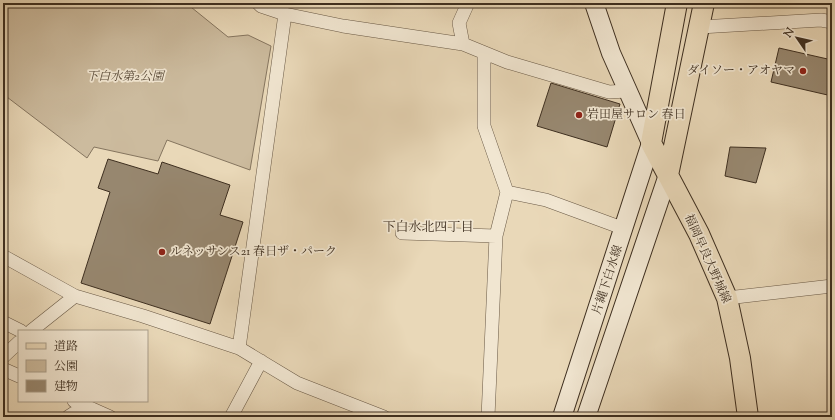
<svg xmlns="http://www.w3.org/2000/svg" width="835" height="420" viewBox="0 0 835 420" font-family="'Sorts Mill Goudy','Noto Serif JP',serif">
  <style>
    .green { fill: #ccbb9e; stroke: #85755f }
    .building { fill: #97876f; stroke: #3e2f20 }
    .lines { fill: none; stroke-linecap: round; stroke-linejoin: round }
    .street-casing { stroke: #695946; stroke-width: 14 }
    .secondary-casing { stroke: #3e2f20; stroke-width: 20 }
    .primary-casing { stroke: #3e2f20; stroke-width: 22 }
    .street { stroke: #f1e6d1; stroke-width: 13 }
    .secondary { stroke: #f1e6d1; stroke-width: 18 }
    .primary { stroke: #e9d8b8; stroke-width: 20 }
    .poi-dot { fill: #8f2418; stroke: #f1e6d1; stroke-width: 1.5 }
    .labels { text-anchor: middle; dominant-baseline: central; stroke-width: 3.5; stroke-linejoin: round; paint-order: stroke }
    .poi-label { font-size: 12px; fill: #3e2f20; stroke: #f1e6d1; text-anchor: start }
    .park-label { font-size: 12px; font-style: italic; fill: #5a4b39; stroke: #f1e6d1 }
    .street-label { font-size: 12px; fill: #3e2f20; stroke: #f1e6d1 }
    .neighbourhood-label { font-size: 13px; fill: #3e2f20; stroke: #f1e6d1 }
  </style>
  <rect width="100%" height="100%" fill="#e9d8b8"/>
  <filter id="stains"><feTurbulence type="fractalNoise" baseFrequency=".005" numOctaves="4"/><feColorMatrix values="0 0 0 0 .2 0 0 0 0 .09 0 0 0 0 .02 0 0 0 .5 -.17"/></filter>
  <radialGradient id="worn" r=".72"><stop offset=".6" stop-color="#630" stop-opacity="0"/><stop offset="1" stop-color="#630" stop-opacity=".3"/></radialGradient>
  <!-- green -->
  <path class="green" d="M3 3H186L228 37 248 35 271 46 250 170 167 140 158 161 94 147 87 158 3 94Z"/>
  <!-- building -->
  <path class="building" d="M779 48 832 60V96L771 82Z
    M551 83 620 104 607 147 537 126Z
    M730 147 766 148 756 183 725 176Z
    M108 159 158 174 162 162 230 185 220 215 243 222 210 324 81 283 110 192 98 188Z"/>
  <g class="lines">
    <defs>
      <path id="street" d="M258 3 261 6 285 14 343 26 463 44 507 62 609 92 627 91
        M700 27 821 20 832 22
        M463 44 459 23 468 3
        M484 53V126L507 192 496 236 488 417
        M507 192 546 200 625 229
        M402 233 496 236
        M3 256 75 296 143 316 239 348 297 383 384 417
        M727 298 832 286
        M3 322 21 331
        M31 331 75 296
        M239 348 285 14
        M3 357 19 342
        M3 369 19 376
        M74 401 110 417
        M68 417 85 406
        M231 417 261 361"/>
      <path id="secondary" d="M562 417 651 143 611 53 594 3
        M586 417 668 175"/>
      <path id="primary" d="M677 3 651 143 699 234 727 298 740 358 748 417
        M668 175 704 3"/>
    </defs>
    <!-- street casing -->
    <use href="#street" class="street-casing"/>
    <!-- secondary casing -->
    <use href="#secondary" class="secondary-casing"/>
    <!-- primary casing -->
    <use href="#primary" class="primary-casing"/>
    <!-- street -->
    <use href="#street" class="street"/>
    <!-- secondary -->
    <use href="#secondary" class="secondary"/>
    <!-- primary -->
    <use href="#primary" class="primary"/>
  </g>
  <!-- markers -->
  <g class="poi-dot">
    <circle cx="803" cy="71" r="4"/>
    <circle cx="579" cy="115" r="4"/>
    <circle cx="162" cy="252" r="4"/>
  </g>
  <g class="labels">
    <!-- poi labels -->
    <g class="poi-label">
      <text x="795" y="71" text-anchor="end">ダイソー・アオヤマ</text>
      <text x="587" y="115">岩田屋サロン 春日</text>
      <text x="170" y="252">ルネッサンス21 春日ザ・パーク</text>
    </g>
    <!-- park labels -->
    <g class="park-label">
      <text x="125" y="77">下白水第2公園</text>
    </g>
    <!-- street labels -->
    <g class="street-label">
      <text transform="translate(707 259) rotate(66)">福岡早良大野城線</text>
      <text transform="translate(608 280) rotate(-72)">片縄下白水線</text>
    </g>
    <!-- neighbourhood labels -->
    <g class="neighbourhood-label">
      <text x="428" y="228">下白水北四丁目</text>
    </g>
  </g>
  <!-- margin -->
  <rect width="835" height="420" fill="none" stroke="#e9d8b8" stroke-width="16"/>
  <rect x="4" y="4" width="827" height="412" fill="none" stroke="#3e2f20" stroke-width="2"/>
  <rect x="8" y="8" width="819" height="404" fill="none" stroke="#3e2f20"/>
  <!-- legend -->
  <rect x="18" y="330" width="130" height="72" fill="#f1e6d1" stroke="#a99d8a"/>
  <rect x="26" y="343" width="20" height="6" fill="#e9d8b8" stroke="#a99d8a"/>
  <text x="54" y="350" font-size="12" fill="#3e2f20">道路</text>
  <rect x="26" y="360" width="20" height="12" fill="#ccbb9e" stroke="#a99d8a"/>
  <text x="54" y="370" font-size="12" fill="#3e2f20">公園</text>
  <rect x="26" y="380" width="20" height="12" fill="#97876f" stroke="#a99d8a"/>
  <text x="54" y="390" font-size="12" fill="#3e2f20">建物</text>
  <!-- north arrow -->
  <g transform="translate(797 38) rotate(304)" stroke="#f1e6d1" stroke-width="3" paint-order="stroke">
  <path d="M0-3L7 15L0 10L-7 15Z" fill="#3e2f20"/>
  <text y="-6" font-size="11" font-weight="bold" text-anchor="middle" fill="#3e2f20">N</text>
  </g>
  <rect width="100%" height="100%" filter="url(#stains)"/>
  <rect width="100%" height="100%" fill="url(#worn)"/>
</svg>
